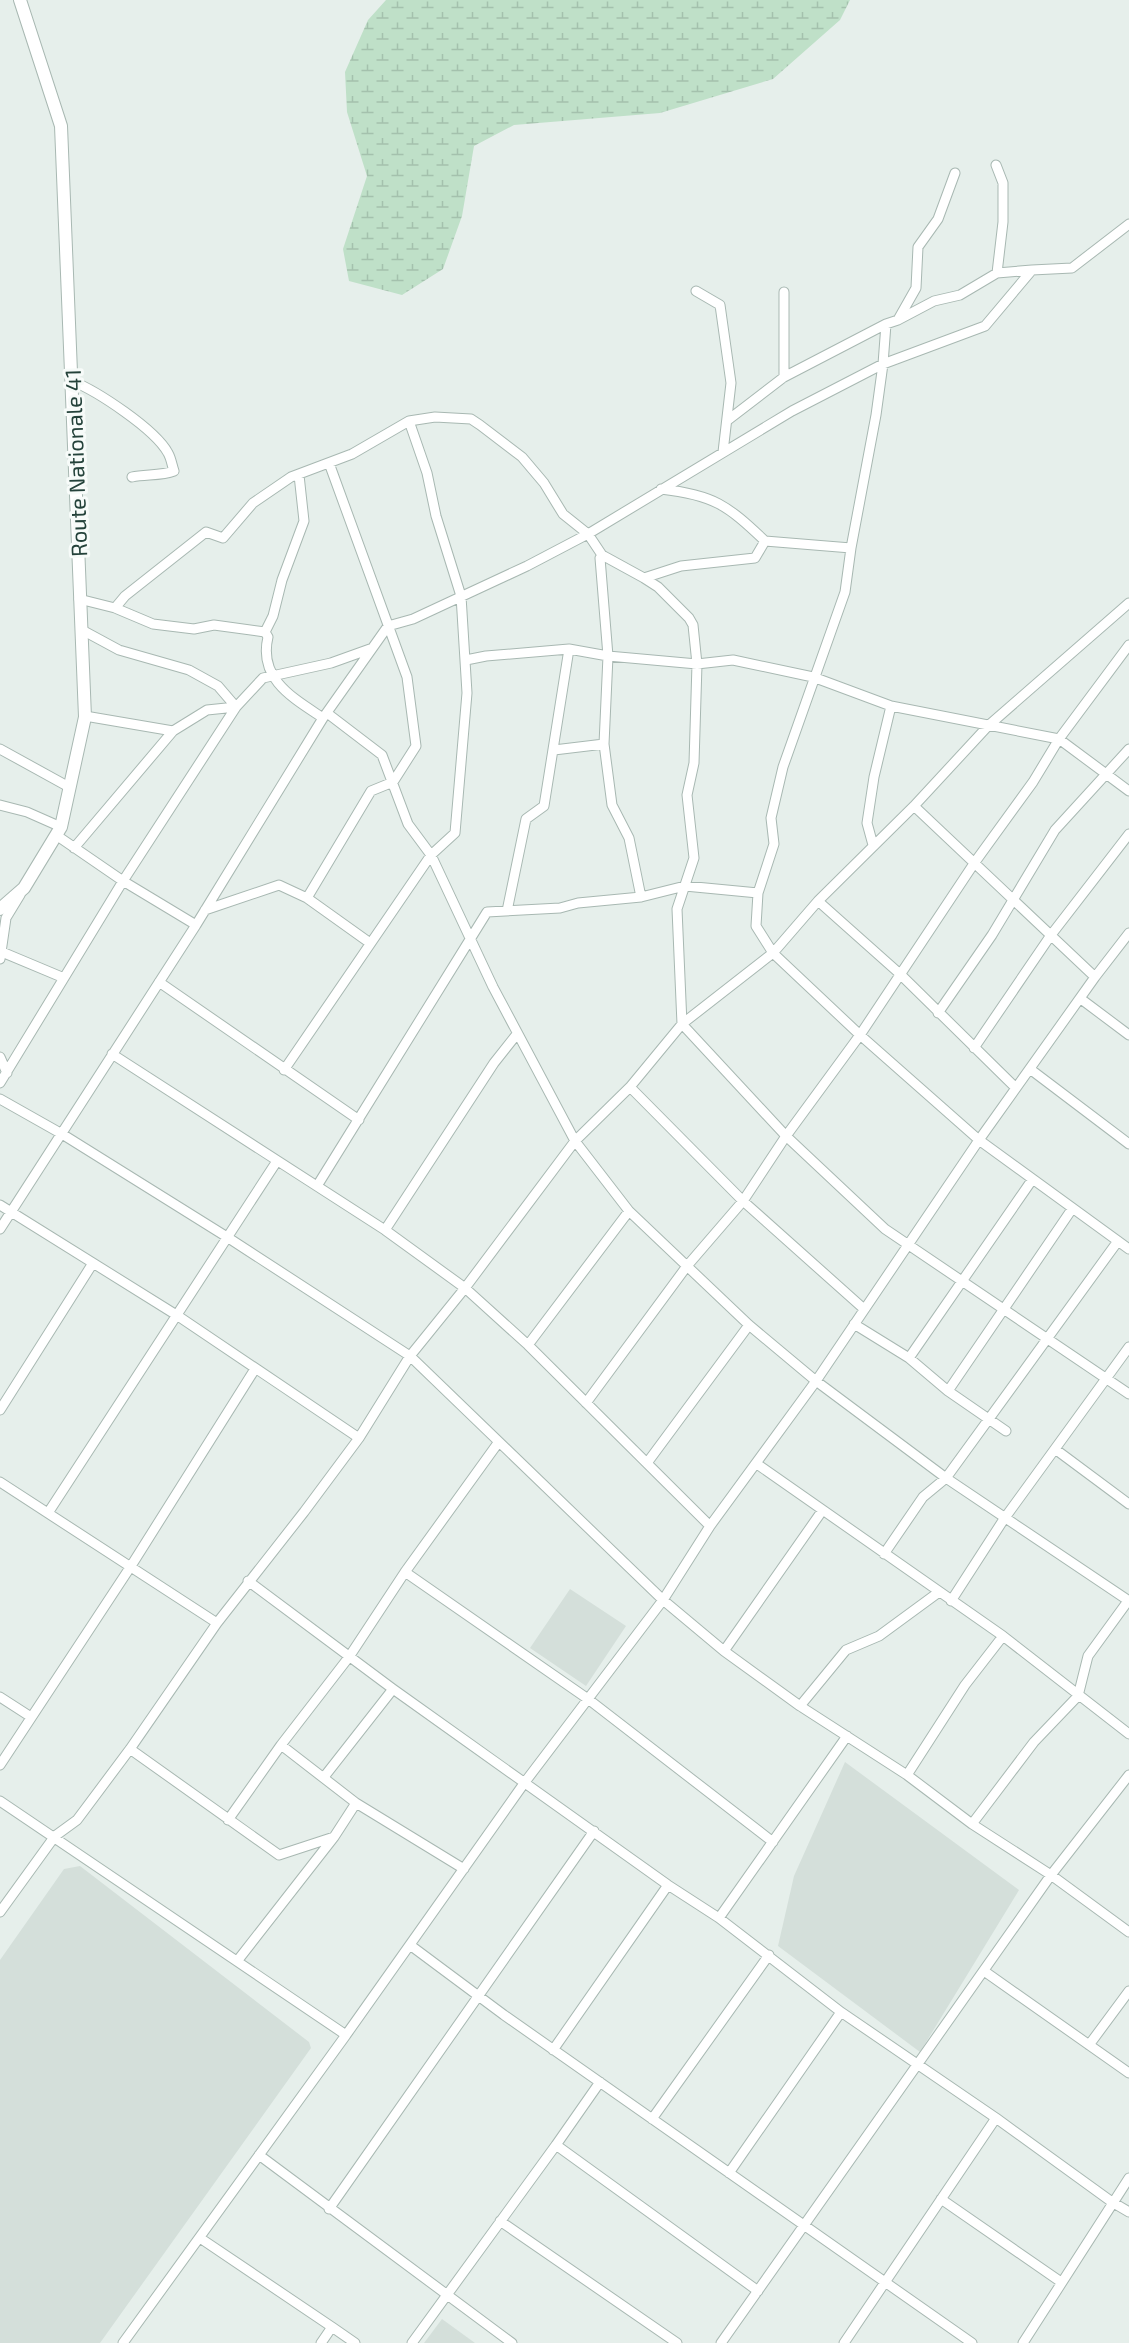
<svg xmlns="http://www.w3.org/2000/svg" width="1129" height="2343" viewBox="0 0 1129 2343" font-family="'Exo 2',sans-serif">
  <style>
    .built { fill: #d4dfda }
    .wetland { fill: url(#wetland-marsh) }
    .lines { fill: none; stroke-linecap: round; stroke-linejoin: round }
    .minor-casing { stroke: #a8b8b2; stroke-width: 11 }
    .tertiary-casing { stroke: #a8b8b2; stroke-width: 14 }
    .minor { stroke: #fff; stroke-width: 9 }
    .tertiary { stroke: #fff; stroke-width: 12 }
    .labels { text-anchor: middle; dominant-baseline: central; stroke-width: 6; stroke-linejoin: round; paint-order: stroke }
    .street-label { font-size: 22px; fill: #24423a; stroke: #f7fbf9 }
  </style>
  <defs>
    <pattern id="wetland-marsh" width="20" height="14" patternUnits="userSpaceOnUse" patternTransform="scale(1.5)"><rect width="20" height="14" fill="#bfe0c8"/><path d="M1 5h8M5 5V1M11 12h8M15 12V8" fill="none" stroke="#a4c1ad"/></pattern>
  </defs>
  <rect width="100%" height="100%" fill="#e6efeb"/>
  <!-- built -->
  <path class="built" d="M570 1589 626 1626 586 1686 530 1648Z
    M845 1762 1019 1890 920 2052 778 1946 794 1876Z
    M80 1866 309 2042 311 2048 100 2343H0V1960L64 1869Z
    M442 2319 475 2343H424Z"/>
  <!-- wetland -->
  <path class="wetland" d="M386 0H850L840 20 773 79 660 113 514 125 474 146 462 216 443 269 402 295 349 281 343 249 367 176 347 112 345 72 368 20Z"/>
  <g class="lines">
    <defs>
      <path id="minor" d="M996 165 1003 183V222L997 273
        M696 291 720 305 731 383 723 452
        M899 318 916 288 918 247 938 219 955 173
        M886 324 883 364 876 415 851 548 845 592 783 767 771 818 774 844 758 893 756 926 773 953 860 1035 979 1140 1129 1249
        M784 377V292
        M72 381C97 391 155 429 168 453 171 458 172 465 174 471 161 476 145 474 132 477
        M728 420 784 377 886 324 898 320 934 301 960 295 997 273 1032 270
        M409 421 435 417 471 419 480 425 522 457 544 483 563 514 588 534 602 555 644 578 681 566 755 558 765 541 851 548
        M661 489C714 495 727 505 765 541
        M602 555 600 558 608 656 604 744 612 805 629 838 641 897
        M644 578 658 587 689 618 693 625 697 664 694 763 687 795 694 858 677 909 682 1024 786 1136 885 1229 1129 1394
        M79 599 115 608 153 624 194 629 214 625 265 632 268 637C258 679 293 698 323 718
        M115 608 125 596 206 532 223 538 253 503 291 477 352 454 409 421 427 473 436 516 461 596 467 693 455 833 431 855 284 1070
        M82 630 119 650 189 670 218 686 236 707
        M265 632 273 616 282 580 304 521 299 475
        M466 660 486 656 569 649 608 656 697 664 733 660 813 677 891 706 1059 739 1129 791
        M327 713 382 755 408 824 431 855 493 987 575 1141 629 1211 749 1325 816 1381 946 1478 1129 1601
        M85 716 173 731
        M0 749 69 787
        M554 750 604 744
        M0 805 27 812 61 827
        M914 806 1095 977
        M56 835 123 881 196 925
        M873 845 867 823 874 777 891 706
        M74 848 173 731 207 710 236 707
        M307 898 371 791 393 782 416 746 407 677 329 463
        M818 901 900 974 1016 1088
        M205 910 279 885 307 898 370 943
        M507 911 526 819 544 806 569 649
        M2 952 64 978
        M0 959 6 918 20 895
        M159 982 359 1120
        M1081 999 1129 1035
        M938 1013 992 935 1055 830 1129 749
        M974 1048 1051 935 1129 834
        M112 1054 385 1230 465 1288 528 1345 710 1526
        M0 1057 7 1073
        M1030 1069 1129 1144
        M0 1083 123 881 236 707 263 678 331 663 370 649
        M630 1087 743 1201 864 1309
        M0 1099 62 1134 227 1237 410 1356 663 1600 724 1651 800 1706 907 1775 972 1824 1051 1875 1129 1932
        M317 1186 487 912 560 908 578 903 641 897 685 886 758 893
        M0 1205 178 1316 359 1438
        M0 1229 196 925 323 718 388 626 413 619 527 566 588 534 792 411 883 364 985 326 1032 270 1072 268 1129 224
        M385 1230 494 1063 517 1034
        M854 1324 909 1358 948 1391 1006 1431
        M528 1345 629 1211
        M909 1358 1032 1180
        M948 1391 1072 1209
        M586 1403 687 1266 743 1201 786 1136 860 1035 975 862 1033 782 1059 739 1129 645
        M0 1410 93 1263
        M1055 1449 1129 1504
        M647 1463 749 1325
        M757 1464 1003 1636 1129 1734
        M0 1482 217 1623
        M48 1513 277 1161
        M884 1554 923 1497 946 1478 1118 1241
        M405 1572 588 1699 773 1842
        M248 1581 393 1689 668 1885 719 1918 841 2012 996 2118 1112 2202 1129 2212
        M951 1601 1004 1519 1129 1347
        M724 1651 822 1511
        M0 1697 31 1717
        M800 1706 846 1650 879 1636 939 1592
        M281 1745 356 1803 464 1869
        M130 1749 279 1855 334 1837
        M0 1765 131 1566 255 1369
        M907 1775 965 1685 1003 1636
        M324 1777 393 1689
        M0 1801 346 2035 123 2343
        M228 1820 281 1745 349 1657 405 1572 498 1443
        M972 1824 1034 1742 1078 1696 1088 1656 1128 1601
        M0 1912 55 1836 77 1820 130 1749 217 1623 304 1512 359 1438 410 1356 465 1288 575 1141 630 1087 682 1024 773 953 818 901 914 806 988 726 1129 603
        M719 1918 847 1736
        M410 1945 504 2015 972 2343
        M238 1960 334 1837 356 1803
        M984 1971 1129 2073
        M346 2035 525 1782 663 1600 710 1526 816 1381 979 1140 1095 977 1129 933
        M1089 2045 1129 1991
        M553 2050 668 1885
        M600 2082 556 2145 758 2291
        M652 2119 769 1955
        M259 2155 512 2343
        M729 2173 841 2012
        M941 2199 1061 2282
        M329 2209 594 1831
        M500 2221 677 2343
        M200 2238 332 2327
        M321 2343 332 2327 355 2343
        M412 2343 556 2145
        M721 2343 1051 1875 1129 1775
        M844 2343 996 2118
        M1023 2343 1129 2178"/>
      <path id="tertiary" d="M0 909 24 888 61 827 85 717 61 126 20 0"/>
    </defs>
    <!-- minor casing -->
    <use href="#minor" class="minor-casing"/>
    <!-- tertiary casing -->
    <use href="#tertiary" class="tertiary-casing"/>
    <!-- minor -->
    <use href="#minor" class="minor"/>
    <!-- tertiary -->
    <use href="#tertiary" class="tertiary"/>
  </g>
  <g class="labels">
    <!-- street labels -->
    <g class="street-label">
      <text transform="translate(75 463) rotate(-92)">Route Nationale 41</text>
    </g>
  </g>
</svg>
